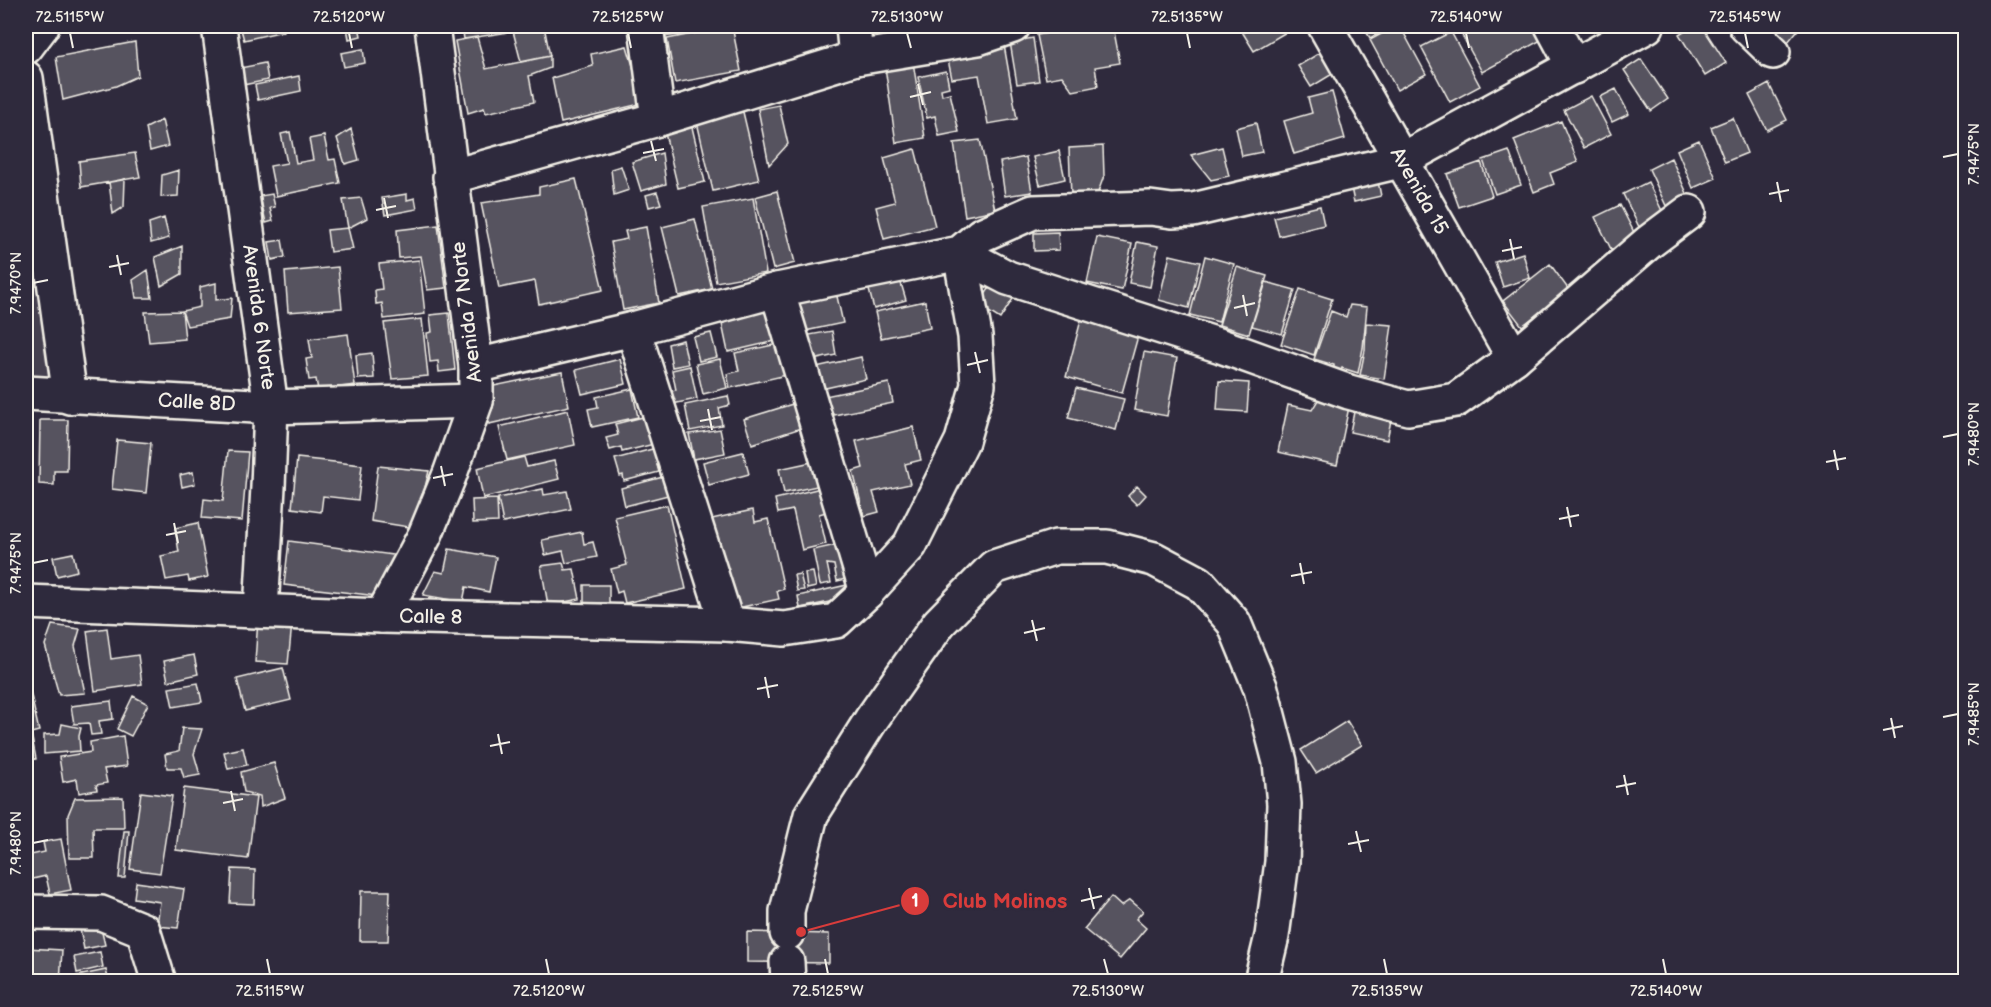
<svg xmlns="http://www.w3.org/2000/svg" width="1991" height="1007" viewBox="0 0 1991 1007" font-family="'Balsamiq Sans',sans-serif">
  <style>
    .green { fill: #454050; stroke: #9c989c; stroke-width: 1.5 }
    .building { fill: #56525f; stroke: #f4f1e8; stroke-width: 1.5 }
    .lines { fill: none; stroke-linecap: round; stroke-linejoin: round }
    .minor-casing { stroke: #f4f1e8; stroke-width: 38 }
    .minor { stroke: #2f2a3d; stroke-width: 33 }
    .ticks { fill: none; stroke: #f4f1e8; stroke-width: 2 }
    .labels { text-anchor: middle; dominant-baseline: central; stroke-width: 6; stroke-linejoin: round; paint-order: stroke }
    .street-label { font-size: 20px; fill: #f4f1e8; stroke: #2f2a3d }
    .leader { fill: none; stroke: #d93c3b; stroke-width: 2 }
    .callout-dot { fill: #d93c3b; stroke: #2f2a3d; stroke-width: 2 }
    .mark-label { font-size: 18px; text-anchor: middle; font-weight: bold; fill: #fff }
    .callout-label { font-size: 21px; text-anchor: middle; font-weight: bold; fill: #d93c3b; stroke: #2f2a3d; stroke-width: 6; stroke-linejoin: round; paint-order: stroke }
    .neatline { fill: none; stroke: #f4f1e8; stroke-width: 2 }
    .ticks-label { font-size: 15px; text-anchor: middle; fill: #f4f1e8 }
  </style>
  <rect width="100%" height="100%" fill="#2f2a3d"/>
  <filter id="ink" filterUnits="userSpaceOnUse"><feTurbulence type="fractalNoise" baseFrequency=".0167" numOctaves="2"/><feDisplacementMap in="SourceGraphic" scale="12" xChannelSelector="R" yChannelSelector="G"/><feConvolveMatrix kernelMatrix="1 2 1 2 8 2 1 2 1" color-interpolation-filters="sRGB"/></filter>
  <g filter="url(#ink)">
    <!-- green -->
    <path class="green" d="M26 165 54 382 26 380Z"/>
    <!-- building -->
    <path class="building" d="M240 26H283L284 31 244 40Z
      M359 26 361 36 349 39 347 28Z
      M462 26H534L535 28 464 39Z
      M544 26 550 56 521 62 513 31Z
      M655 26H738L657 38Z
      M732 26 741 71 675 83 667 39Z
      M765 26H807L766 32Z
      M1089 26H1113L1120 63 1095 67 1098 86 1073 91 1062 76 1046 79 1037 35Z
      M1248 26H1284L1288 31 1254 51 1241 30Z
      M1363 26H1393L1370 38Z
      M1396 26H1400L1426 74 1397 90 1370 40Z
      M1457 26H1536L1543 39 1482 72Z
      M1692 26H1702L1726 63 1705 76 1679 34Z
      M1768 26H1801L1788 42Z
      M1451 32 1480 86 1450 102 1421 47Z
      M477 37 486 69 550 56V68L529 76 534 102 486 113 484 108 468 113 455 41Z
      M1033 38 1039 81 1017 84 1010 42Z
      M135 42 138 76 116 86 63 100 56 57Z
      M1004 45 1017 119 988 124 979 75 952 79 947 55Z
      M627 46 644 103 561 123 552 78 593 66 591 54Z
      M363 49 365 63 344 67 341 53Z
      M1321 52 1334 73 1311 87 1298 66Z
      M1641 59 1668 99 1651 111 1624 70Z
      M913 62 925 138 896 143 885 67Z
      M265 63 268 80 238 86 235 69Z
      M946 71 949 87 941 89 942 95 950 93 959 132 939 136 935 116 927 118 918 77Z
      M299 76 301 91 258 100 255 85Z
      M1769 84 1787 120 1767 130 1749 95Z
      M1616 89 1629 114 1612 122 1600 97Z
      M1332 92 1345 139 1294 154 1284 121 1312 113 1308 98Z
      M1591 96 1611 134 1584 148 1564 110Z
      M779 105 788 144 769 165 758 109Z
      M743 112 759 180 713 191 697 122Z
      M1733 118 1747 153 1725 162 1711 127Z
      M162 120 168 146 150 151 146 128Z
      M1561 121 1578 162 1550 173 1554 184 1534 192 1514 140Z
      M691 123 705 182 678 188 664 129Z
      M1256 123 1262 152 1242 156 1236 128Z
      M351 129 359 160 345 164 337 138Z
      M290 132 296 163 313 160 309 139 324 136 329 160 335 159 340 183 276 196 270 166 287 163 281 134Z
      M980 140 995 210 965 216 954 143Z
      M1699 140 1716 178 1693 188 1677 150Z
      M1103 146 1104 176 1097 195 1071 196 1069 148Z
      M1222 147 1229 176 1211 180 1191 155Z
      M915 149 935 226 884 239 876 207 895 202 884 158Z
      M1059 151 1065 179 1040 185 1033 157Z
      M1509 151 1521 185 1495 194 1483 160Z
      M135 153 140 177 81 187 79 161Z
      M662 153 666 184 641 191 632 162Z
      M1026 157 1032 192 1005 196 1000 162Z
      M1671 158 1690 200 1668 210 1649 169Z
      M1481 162 1492 196 1459 207 1447 174Z
      M621 166 629 190 614 195 611 169Z
      M179 170 178 196 161 197 162 175Z
      M1376 172 1381 196 1354 202 1349 178Z
      M125 179 124 207 113 214 109 182Z
      M576 179 603 290 539 304 535 281 499 288 481 203 539 194V187Z
      M1648 182 1666 219 1641 231 1623 194Z
      M777 191 795 263 773 269 755 197Z
      M657 192 661 204 649 207 646 195Z
      M272 194 275 207 270 208 273 221 266 223 260 196Z
      M407 194V200L415 198 417 209 385 215 382 198Z
      M361 198 367 218 348 228 343 200Z
      M753 198 766 273 716 282 703 207Z
      M1620 205 1639 242 1614 255 1595 217Z
      M1320 206 1324 225 1279 236 1274 217Z
      M164 218 169 238 151 243 149 223Z
      M695 219 712 289 679 296 662 227Z
      M438 225 446 288 427 290 421 256 399 258 397 230Z
      M646 227 659 303 623 310 611 242 627 239 625 231Z
      M348 228 353 249 330 252 327 230Z
      M1058 232 1059 250 1034 251V233Z
      M1097 237 1132 244 1122 290 1087 283Z
      M282 240 285 257 272 260 269 242Z
      M1137 242 1158 246 1150 287 1129 283Z
      M182 246V274L161 286 155 257Z
      M1523 253 1530 278 1503 287 1495 262Z
      M1170 255 1200 262 1189 308 1159 300Z
      M1205 256 1234 264 1219 322 1190 315Z
      M419 260 425 314 384 319 382 303 376 304 375 290 382 289 379 264Z
      M1550 264 1569 290 1522 326 1503 301Z
      M338 267 342 308 288 312 285 272Z
      M1237 267 1267 276 1249 334 1219 325Z
      M148 270 152 298H136L133 280Z
      M898 273 906 300 874 309 867 282Z
      M997 277 1018 291 1000 319 978 305Z
      M1266 282 1295 290 1282 334 1252 326Z
      M216 283V300L232 298 230 319 187 326 182 311 200 307V287Z
      M1300 289 1332 299 1314 355 1281 344Z
      M836 292 843 323 805 331 799 300Z
      M925 301 930 328 881 338 875 312Z
      M1350 305 1367 307 1363 348 1358 373 1342 368 1341 371 1334 369V365L1314 359 1331 311 1346 317Z
      M768 308 775 341 728 352 721 319Z
      M182 311 185 339 149 342 145 312Z
      M449 313 455 370 439 372 438 361 430 362 427 333 432 332 430 315Z
      M422 319 428 376 392 379 384 323Z
      M1081 320 1138 336 1122 393 1066 377Z
      M1366 323 1392 325 1384 379 1360 375 1365 350Z
      M832 331 836 355 813 360 809 335Z
      M711 333 717 357 699 361 693 337Z
      M348 334 355 385 318 390 316 379 309 380 306 359 312 358 309 339Z
      M683 340 688 364 672 367 668 344Z
      M783 343 791 374 730 388 727 374 739 371 735 353Z
      M1144 352 1177 358 1167 416 1134 410Z
      M372 353 374 378 358 379 356 355Z
      M861 357 866 379 821 389 816 367Z
      M620 359 626 384 582 394 576 370Z
      M720 359 727 388 703 394 696 364Z
      M690 366 697 399 667 405 664 393 676 390 672 370Z
      M562 372 569 406 489 424 484 388Z
      M1219 381 1249 383 1247 412 1217 410Z
      M889 383 893 403 824 417 820 397Z
      M1076 388 1124 399 1116 430 1068 418Z
      M632 389 638 417 592 427 588 409 598 407 596 397Z
      M1321 395 1350 402 1337 465 1278 452 1288 405 1312 410Z
      M728 396 730 405 719 408 722 425 690 431 685 405Z
      M799 402 807 426 752 444 744 419Z
      M1356 402 1393 410 1387 440 1350 432Z
      M568 410 575 445 507 460 499 427Z
      M647 416 654 444 622 452 621 447 610 450 606 438 618 435 615 424Z
      M40 420H68L67 471H54V485L39 484Z
      M913 427 921 460 905 464 910 484 873 492 879 512 864 516 853 471 863 468 856 441Z
      M720 429 725 453 694 459 689 434Z
      M117 440 151 443 146 493 112 489Z
      M660 447 664 464 657 465 659 472 624 481 623 475 620 476 615 459Z
      M228 451 248 452 242 521 202 518 204 499 223 501Z
      M743 452 749 474 709 485 703 462Z
      M524 457 527 467 554 461 559 479 483 498 477 468Z
      M297 458 362 465 358 500 323 496 321 512 292 508Z
      M812 462 817 486 784 493 779 469Z
      M378 466 429 471 415 528 371 521Z
      M193 472 195 484 182 487 180 475Z
      M663 477 668 495 625 506 621 488Z
      M1137 486 1146 495 1137 505 1128 496Z
      M821 488 826 512 819 514 826 544 802 550 793 510 778 513 775 499Z
      M543 489 544 495 567 491 571 509 503 523 498 498Z
      M497 499 498 522 473 523 472 500Z
      M667 505 686 589 625 603 622 591 617 593 611 569 627 565 615 517Z
      M753 510 755 522 768 519 784 589 777 591 779 599 728 610 707 520Z
      M198 523 208 577 189 581 188 576 166 580 161 556 179 552 175 528Z
      M582 532 584 544 593 542 597 557 566 563 563 551 545 555 542 540Z
      M289 541 408 557 386 597 284 585Z
      M850 542V578L837 581 834 565 827 564 831 583 820 585 813 550Z
      M449 549 496 557 489 592 466 587 463 602 423 595 435 571 444 573Z
      M73 553 77 571 57 576 53 557Z
      M563 563 565 570 574 569 580 599 548 605 541 566Z
      M813 572 816 587 807 589 805 573Z
      M800 574 804 590 797 591 794 575Z
      M584 585H609V603H584Z
      M847 585 849 598 800 608 798 596Z
      M258 620 292 623 288 664 255 662Z
      M52 625 80 629 75 646 85 693 59 695 45 645Z
      M107 628 111 659 138 655 142 684 95 691 87 631Z
      M194 655 198 674 168 681 164 661Z
      M283 668 291 700 245 711 237 679Z
      M198 683 202 702 173 707 169 688Z
      M30 691 39 731 31 733 36 759 26 761V692Z
      M133 696 148 704 131 736 117 729Z
      M111 701 113 719 99 721 101 734 91 735 89 723 74 724 71 706Z
      M1347 721 1362 745 1316 773 1301 750Z
      M62 724 81 728 79 736 80 751 44 754V735L60 734Z
      M182 728 202 729 194 754 200 775 184 778 181 768H167L165 754 179 751Z
      M123 736 127 766 104 769 107 783 96 785 97 790 79 793 77 779 63 782 59 757 91 752 90 742Z
      M243 748 247 765 228 769 224 752Z
      M274 763 285 798 261 807 260 796 244 792 241 772Z
      M184 788 256 797 248 859 176 850Z
      M141 792 172 796 160 873 130 869Z
      M123 797 124 828H93L94 858H69L68 815 75 798Z
      M124 831H129L125 878H119Z
      M61 839 71 890 50 894 46 876 28 880 26 856 45 852 43 842Z
      M232 869 255 870 254 904 230 903Z
      M136 882 184 889 178 928 157 926 160 902 134 898Z
      M361 891H390L388 941H360Z
      M1111 897 1121 906 1130 900 1143 911 1136 919 1146 928 1120 959 1084 929Z
      M99 920 105 945 84 949 79 924Z
      M747 932 829 934V963L747 962Z
      M26 948 62 950 60 982H26Z
      M100 952 103 967 77 973 74 957Z
      M106 970 109 982H78L77 976Z"/>
    <g class="lines">
      <defs>
        <g id="minor">
          <path id="s1" d="M219 26 271 407 268 487 261 611"/>
          <path d="M646 26 658 119"/>
          <path d="M853 26 856 58"/>
          <path id="s2" d="M1325 26 1514 358"/>
          <path d="M1552 26 1574 67"/>
          <path d="M1746 26 1773 52"/>
          <path d="M26 47 42 26"/>
          <path d="M26 78 70 397"/>
          <path d="M450 177 658 119 856 58 978 38 1013 26"/>
          <path d="M960 253 1008 278 1221 346 1349 392 1408 408 1456 400 1514 358 1649 242 1689 212"/>
          <path d="M777 290 867 592"/>
          <path d="M633 329 727 624"/>
          <path d="M476 366 633 329 777 290 960 253 981 235 1033 212 1150 208 1172 211 1193 210 1400 161 1647 26"/>
          <path id="s3" d="M26 393 271 407 476 401"/>
          <path id="s4" d="M26 602 382 616 727 624 784 629 836 621 867 592 910 545 962 441 978 385 975 336 960 253"/>
          <path d="M382 616 425 535 450 474 476 401V366L432 26"/>
          <path d="M26 912 101 913 143 930 159 982"/>
          <path d="M787 933V911L811 815 871 720 939 623 994 567 1056 547H1107L1154 559 1199 583 1234 623 1261 689 1280 762 1284 804 1282 862 1272 936 1261 982"/>
          <path d="M787 962 788 982"/>
        </g>
      </defs>
      <!-- minor casing -->
      <use href="#minor" class="minor-casing"/>
      <!-- minor -->
      <use href="#minor" class="minor"/>
    </g>
  </g>
  <!-- ticks -->
  <path class="ticks" d="M70 33 73 48M349 33 352 48M628 33 631 48M907 33 911 48M1187 33 1190 48M1466 33 1469 48M1745 33 1748 48M918 84 923 105M910 97 931 92M651 141 656 161M643 153 664 149M1943 157 1958 154M1777 182 1781 202M1769 194 1789 190M384 198 388 218M376 210 396 206M1510 239 1514 259M1502 251 1522 247M117 255 121 275M109 267 129 263M33 283 48 280M1243 295 1247 316M1234 308 1255 303M975 352 980 373M967 365 988 360M708 409 712 430M700 421 721 417M1943 437 1958 434M1834 450 1838 470M1826 462 1846 458M441 466 445 486M433 478 453 474M1567 507 1571 527M1559 519 1579 515M174 523 178 543M166 535 186 531M33 563 48 560M1300 563 1304 584M1291 576 1312 572M1032 620 1037 641M1024 633 1045 628M765 677 769 698M757 689 778 685M1943 717 1958 714M1891 718 1895 738M1883 730 1903 726M498 734 502 754M490 746 510 742M1624 775 1628 795M1616 787 1636 783M231 791 235 811M223 803 243 799M1356 831 1361 852M33 843 48 840M1348 844 1369 840M1089 888 1094 909M1081 901 1102 896M267 959 270 974M546 959 549 974M825 959 828 974M1104 959 1108 974M1384 959 1387 974M1663 959 1666 974"/>
  <g class="labels">
    <!-- street labels -->
    <g class="street-label">
      <text stroke="none"><textPath href="#s2" startOffset="190">Avenida 15</textPath></text>
      <text transform="translate(467 312) rotate(-97)">Avenida 7 Norte</text>
      <text stroke="none"><textPath href="#s1" startOffset="294">Avenida 6 Norte</textPath></text>
      <text stroke="none"><textPath href="#s3" startOffset="171">Calle 8D</textPath></text>
      <text stroke="none"><textPath href="#s4" startOffset="405">Calle 8</textPath></text>
    </g>
  </g>
  <!-- callouts -->
  <path class="leader" d="M801 932L915 901"/>
  <g class="callout-dot">
    <circle cx="801" cy="932" r="6"/>
    <circle cx="915" cy="901" r="15"/>
  </g>
  <g class="mark-label">
    <text x="915" y="907">1</text>
  </g>
  <g class="callout-label">
    <text x="1005" y="908">Club Molinos</text>
  </g>
  <!-- margin -->
  <rect width="1991" height="1007" fill="none" stroke="#2f2a3d" stroke-width="66"/>
  <rect x="33" y="33" width="1925" height="941" class="neatline"/>
  <g class="ticks-label">
    <text x="70" y="22">72.5115°W</text>
    <text x="349" y="22">72.5120°W</text>
    <text x="628" y="22">72.5125°W</text>
    <text x="907" y="22">72.5130°W</text>
    <text x="1187" y="22">72.5135°W</text>
    <text x="1466" y="22">72.5140°W</text>
    <text x="1745" y="22">72.5145°W</text>
    <text transform="translate(1974 154) rotate(-90)" y="5">7.9475°N</text>
    <text transform="translate(16 283) rotate(-90)" y="5">7.9470°N</text>
    <text transform="translate(1974 434) rotate(-90)" y="5">7.9480°N</text>
    <text transform="translate(16 563) rotate(-90)" y="5">7.9475°N</text>
    <text transform="translate(1974 714) rotate(-90)" y="5">7.9485°N</text>
    <text transform="translate(16 843) rotate(-90)" y="5">7.9480°N</text>
    <text x="270" y="996">72.5115°W</text>
    <text x="549" y="996">72.5120°W</text>
    <text x="828" y="996">72.5125°W</text>
    <text x="1108" y="996">72.5130°W</text>
    <text x="1387" y="996">72.5135°W</text>
    <text x="1666" y="996">72.5140°W</text>
  </g>
</svg>
